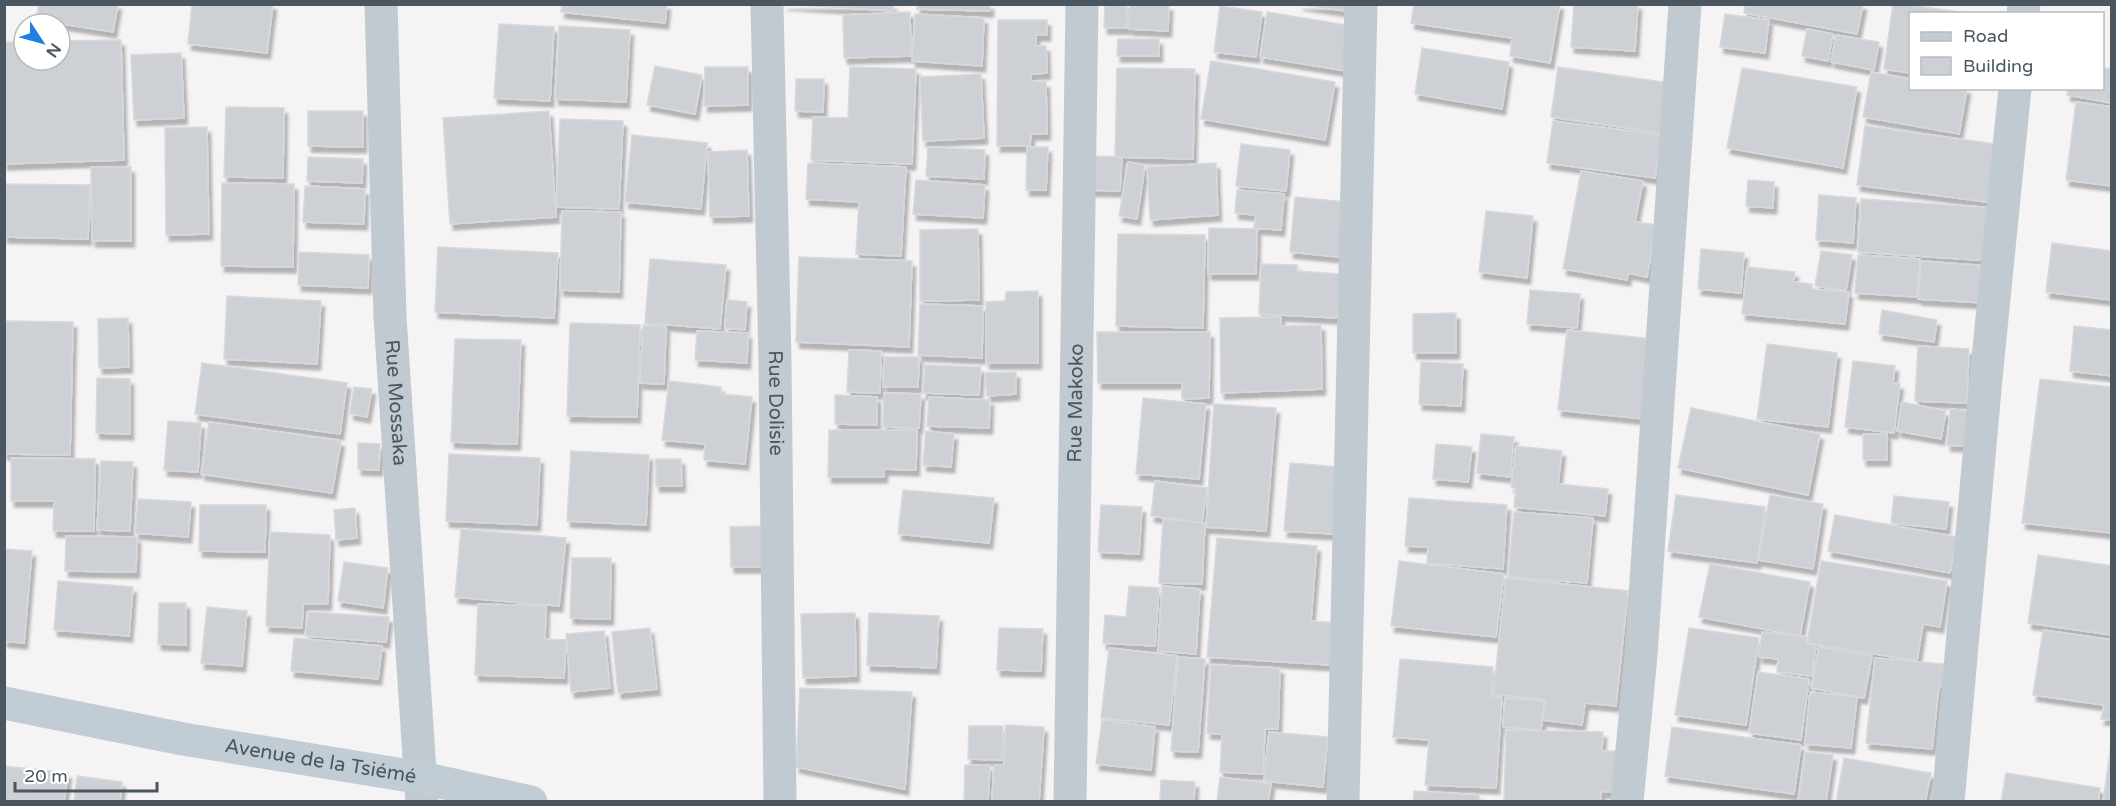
<svg xmlns="http://www.w3.org/2000/svg" width="2116" height="806" viewBox="0 0 2116 806" font-family="'Varela Round',sans-serif">
  <style>
    .building { fill: #cdd0d4; stroke: #d7d9dd; stroke-width: 1.5; filter: url(#shadow) }
    .lines { fill: none; stroke-linecap: round; stroke-linejoin: round }
    .minor { stroke: #c1cad1; stroke-width: 33 }
    .secondary { stroke: #c1ccd5; stroke-width: 33 }
    .labels { text-anchor: middle; dominant-baseline: central; stroke-width: 4.5; stroke-linejoin: round; paint-order: stroke }
    .street-label { font-size: 20px; fill: #4a5760; stroke: #fff }
  </style>
  <defs>
    <filter id="shadow"><feDropShadow dx="3.5" dy="6" stdDeviation="1.5" flood-color="#0004"/></filter>
  </defs>
  <rect width="100%" height="100%" fill="#f5f3f3"/>
  <!-- building -->
  <path class="building" d="M39 4H118L113 32 36 20Z
    M192 4H273L267 53 188 44Z
    M562 4H667L665 23 561 12Z
    M784 4H893V11Z
    M917 4H990V11L917 9Z
    M1105 4H1127V28H1104Z
    M1130 4 1169 5 1168 31 1129 29Z
    M1299 4H1346L1345 11Z
    M1414 4H1560L1550 63 1510 56 1512 38 1411 23Z
    M1574 4H1638L1635 51 1571 47Z
    M1745 4H1863L1857 34 1744 13Z
    M1893 4H1902L1974 14H1910V73L1884 69Z
    M1220 6 1262 12 1256 57 1214 52Z
    M910 12 911 56 844 58 843 15Z
    M1267 12 1353 26 1346 71 1260 57Z
    M915 14 984 18 982 66 912 61Z
    M1725 14 1769 20 1765 53 1720 47Z
    M998 20H1047V35H1036V46H1046L1047 73 1031 74V81L1046 82 1047 134H1031L1030 146H997Z
    M499 24 554 27 550 101 494 98Z
    M559 26 630 30 626 102 555 99Z
    M1807 29 1833 34 1828 61 1802 56Z
    M1836 35 1879 42 1874 70 1831 62Z
    M1118 39H1159V56H1117Z
    M121 40 124 160 4 164V42H24V60H60V41Z
    M1422 48 1509 62 1502 109 1415 94Z
    M181 53 184 118 134 120 131 55Z
    M1211 61 1335 82 1325 140 1201 119Z
    M655 66 702 75 695 114 647 105Z
    M705 67H748V105L704 106Z
    M850 67 916 69 912 164 811 160 813 117 848 118Z
    M1558 67 1669 83 1662 133 1551 117Z
    M1117 68 1195 69 1193 159 1115 157Z
    M1742 68 1857 87 1843 168 1727 148Z
    M2102 68 2112 69V103L2067 95 2068 88H2102Z
    M1871 72 1910 79V88H1967L1959 134 1863 117Z
    M981 74 984 138 923 141 920 77Z
    M796 79H824L823 112 795 111Z
    M2076 102 2112 107V186L2066 180Z
    M226 107 284 108 283 178 224 177Z
    M308 111H363V147L308 146Z
    M549 111 556 217 450 224 443 118Z
    M560 119 623 121 619 209 556 207Z
    M1553 121 1661 135 1655 178 1547 163Z
    M1865 126 2003 145 1994 203 1857 185Z
    M207 127 209 234 166 235 165 128Z
    M632 135 707 143 701 209 625 202Z
    M1241 144 1290 150 1286 191 1236 186Z
    M928 147 985 150 984 179 926 176Z
    M1027 147H1048L1046 190H1026Z
    M747 150 749 216 710 217 708 152Z
    M1089 156 1122 157 1120 191 1087 190Z
    M308 157 363 159 362 183 307 181Z
    M1128 162 1145 165 1137 219 1119 216Z
    M808 163 906 167 901 256 856 254 859 202 806 199Z
    M1216 163 1218 215 1150 220 1147 167Z
    M91 167H131V241H92Z
    M1581 171 1643 181 1635 222 1656 225 1647 277 1628 273 1627 280 1563 269Z
    M916 180 985 185 983 218 913 214Z
    M1748 180 1774 182 1773 208 1746 206Z
    M222 183 294 184 293 267 221 266Z
    M4 184 90 185 88 239 4 237Z
    M305 186 365 189 364 224 303 222Z
    M1237 190 1284 194 1281 230 1254 228 1256 215 1235 213Z
    M1819 195 1856 198 1853 243 1816 240Z
    M1295 197 1345 202 1339 257 1290 252Z
    M1861 199 1995 208 1991 261 1858 252Z
    M562 211 621 212 619 292 560 290Z
    M1486 211 1533 216 1527 278 1479 272Z
    M1209 228 1257 229 1256 274H1208Z
    M978 229 979 300 920 301V230Z
    M1118 234 1205 235 1203 328 1116 326Z
    M2052 243 2112 251V300L2046 292Z
    M438 247 558 253 554 318 435 312Z
    M1701 249 1744 253 1741 293 1698 289Z
    M1821 251 1852 255 1846 291 1815 286Z
    M299 252 369 255 368 288 298 285Z
    M1858 255 1920 259 1917 297 1855 293Z
    M799 257 912 261 909 347 796 342Z
    M650 259 726 265 720 329 645 323Z
    M1921 261 1988 266 1985 303 1918 299Z
    M1261 264 1297 265V271L1340 274 1337 318 1259 314Z
    M1747 267 1795 272 1793 282 1812 284V289L1849 292 1845 324 1742 314Z
    M1530 290 1580 294 1577 328 1527 324Z
    M1038 291V363H986V302L1005 301 1006 292Z
    M227 296 321 301 317 364 224 359Z
    M727 300 747 302 745 330 725 328Z
    M920 304 983 306 982 358 918 355Z
    M1882 310 1937 320 1934 342 1879 334Z
    M1456 313V353H1413V314Z
    M1281 317V326L1321 325 1322 389 1221 393 1220 318Z
    M128 318 129 367 99 368 98 319Z
    M4 321 73 322 70 455 4 454Z
    M570 323 640 325 637 417 567 416Z
    M643 325 666 327 664 384 640 383Z
    M2074 326 2112 330V376L2070 371Z
    M1567 330 1653 339 1644 419 1558 410Z
    M697 331 748 333 747 363 695 360Z
    M1097 332H1210L1209 398 1182 399V383H1098Z
    M455 339 521 340 517 444 451 442Z
    M1767 344 1837 353 1828 427 1757 419Z
    M1918 346 1969 349 1967 403 1915 401Z
    M849 350 881 351 880 393 847 392Z
    M884 357H919L918 387H883Z
    M1853 361 1895 366 1893 383 1900 384 1894 433 1845 427Z
    M1421 362 1463 364 1461 406 1419 404Z
    M202 363 347 383 340 434 195 414Z
    M925 365 981 367 979 395 923 393Z
    M1016 372V394L987 396 985 373Z
    M97 378 130 379V434L96 433Z
    M2040 379 2112 387V533L2022 523Z
    M669 381 721 387V394L752 397 745 464 704 460 705 444 662 440Z
    M354 387 372 389 367 417 350 414Z
    M884 393 921 394 919 428 883 427Z
    M835 395 877 397V425L835 424Z
    M929 397 990 400 989 428 927 426Z
    M1143 398 1206 404 1199 479 1136 474Z
    M1902 402 1946 411 1941 439 1897 431Z
    M1214 404 1276 408 1266 531 1206 527Z
    M1691 408 1820 434 1808 495 1678 468Z
    M1950 409 1980 412 1976 447 1947 445Z
    M168 421 201 423 198 472 164 470Z
    M209 422 341 441 332 493 201 474Z
    M829 430H917L916 470 884 469V477H828Z
    M926 431 954 434 951 467 923 465Z
    M1481 434 1514 437 1510 477 1477 473Z
    M1863 434H1887V460H1863Z
    M358 443 380 444 379 470 358 469Z
    M1436 444 1472 447 1468 482 1433 479Z
    M1516 446 1562 451 1558 484 1608 489 1605 516 1514 507 1516 488 1511 487Z
    M571 451 649 455 646 525 567 521Z
    M449 454 540 458 537 525 446 521Z
    M11 458 95 459 94 531H53L54 501H11Z
    M656 459H681L682 486H656Z
    M101 461 133 462 130 531 97 530Z
    M1290 463 1340 467 1334 534 1284 531Z
    M1155 481 1207 488 1202 523 1151 516Z
    M903 490 994 498 989 543 898 534Z
    M1676 495 1765 507 1757 563 1668 551Z
    M1770 495 1823 504 1813 569 1758 560Z
    M1894 496 1949 502 1946 529 1891 523Z
    M1409 498 1507 505 1503 569 1427 563 1428 547 1405 546Z
    M138 499 191 502 188 537 135 533Z
    M200 505H266L265 552 199 551Z
    M1101 505 1142 507 1139 554 1098 552Z
    M355 508 357 538 336 540 334 510Z
    M1514 512 1593 518 1587 583 1508 577Z
    M1835 515 1958 537 1950 573 1828 551Z
    M1163 519 1205 523 1202 584 1159 583Z
    M761 526 762 567H731L730 527Z
    M461 529 566 538 559 606 455 597Z
    M270 532 330 535 328 604H303L302 628 266 626Z
    M66 536 137 537 136 572 65 571Z
    M1217 538 1317 546 1311 621 1335 623 1331 665 1207 657Z
    M4 549 32 551 24 643 4 641Z
    M2038 555 2112 566V635L2028 623Z
    M572 558H611L610 619 570 618Z
    M1399 561 1504 574 1496 637 1391 626Z
    M1821 561 1947 581 1940 627 1923 624 1917 661 1807 643Z
    M344 562 388 568 383 608 338 601Z
    M1710 564 1810 582 1800 636 1699 617Z
    M1506 578 1628 591 1616 706 1585 703 1582 725 1543 720 1546 700 1493 694Z
    M58 581 133 587 129 636 54 630Z
    M1129 586 1159 588 1155 646 1103 643 1105 615 1126 617Z
    M1162 586 1200 589 1196 654 1158 651Z
    M159 603H186V645L158 644Z
    M478 604 546 606 545 639 566 640 564 678 475 675Z
    M207 607 247 611 242 666 201 663Z
    M308 612 389 617 386 642 305 636Z
    M855 613 856 676 803 678 801 614Z
    M869 613 939 616 936 668 867 665Z
    M650 628 657 689 618 693 612 632Z
    M999 628 1043 629 1041 671 997 670Z
    M1689 628 1759 638 1746 725 1675 715Z
    M2043 630 2112 640V720L2101 719 2104 705 2033 695Z
    M604 631 610 688 571 692 566 634Z
    M1762 632 1807 637 1806 644 1816 645 1812 676 1777 672 1778 659 1759 657Z
    M294 638 382 646 378 679 291 671Z
    M1819 647 1872 656 1864 698 1811 688Z
    M1109 648 1177 656 1169 725 1101 718Z
    M1178 657 1205 659 1198 752 1171 751Z
    M1875 658 1956 665 1954 688 1939 687 1932 749 1866 743Z
    M1400 659 1493 667 1491 696 1502 697 1496 788 1425 785 1429 740 1393 737Z
    M1211 665 1280 668 1278 729H1265L1263 774 1220 772 1222 734 1207 733Z
    M1758 672 1809 679 1801 740 1749 733Z
    M800 688 912 692 905 789 796 767Z
    M1810 692 1857 697 1851 748 1805 744Z
    M1505 698 1544 701 1541 730 1503 727Z
    M1102 720 1155 727 1151 770 1096 764Z
    M1006 725 1044 727 1039 802H992L994 765H1004Z
    M969 726H1003L1002 760 968 759Z
    M1672 727 1801 745 1794 794 1665 776Z
    M1506 730 1603 732 1602 751H1623L1622 792H1601V802H1504Z
    M1269 732 1328 737 1323 787 1264 781Z
    M2111 745 2112 802H2103Z
    M1805 752 1833 755 1826 802H1798Z
    M1844 758 1931 773 1925 802H1836Z
    M965 765H990L988 801 964 800Z
    M4 766 68 773 64 802H4Z
    M2006 773 2100 788 2098 802H2001Z
    M77 776 122 782 120 802H74Z
    M1220 777 1271 784 1268 802H1217Z
    M1161 780 1195 782 1194 802H1160Z
    M1414 791 1479 795V802H1413Z"/>
  <g class="lines">
    <!-- minor -->
    <g class="minor">
      <path id="s1" d="M381 4 390 317 422 802"/>
      <path id="s2" d="M767 4 775 363 780 802"/>
      <path d="M2023 14 2024 4"/>
      <path id="s3" d="M1070 802 1082 4"/>
      <path d="M1343 802 1361 4"/>
      <path d="M1627 802 1641 655 1685 4"/>
      <path d="M1948 802 1986 378 2015 88"/>
    </g>
    <!-- secondary -->
    <path class="secondary" id="s4" d="M4 703 183 739 422 778 531 802"/>
  </g>
  <g class="labels">
    <!-- street labels -->
    <g class="street-label">
      <text stroke="none"><textPath href="#s1" startOffset="399">Rue Mossaka</textPath></text>
      <text stroke="none"><textPath href="#s2" startOffset="399">Rue Dolisie</textPath></text>
      <text stroke="none"><textPath href="#s3" startOffset="399">Rue Makoko</textPath></text>
      <text stroke="none"><textPath href="#s4" startOffset="322">Avenue de la Tsiémé</textPath></text>
    </g>
  </g>
  <!-- border -->
  <rect width="2116" height="806" fill="none" stroke="#4a5760" stroke-width="12"/>
  <!-- legend -->
  <rect x="1909" y="12" width="195" height="78" fill="#ffffff" stroke="#b7bcbf" stroke-width="1.5"/>
  <rect x="1921" y="32" width="30" height="9" fill="#c1ccd5" stroke="#b7bcbf" stroke-width="1.5"/>
  <text x="1963" y="42" font-size="18" fill="#4a5760">Road</text>
  <rect x="1921" y="57" width="30" height="18" fill="#cdd0d4" stroke="#b7bcbf" stroke-width="1.5"/>
  <text x="1963" y="72" font-size="18" fill="#4a5760">Building</text>
  <!-- north arrow -->
  <g transform="translate(42 42) rotate(126)"><circle r="28" fill="#ffffff" stroke="#b7bcbf" stroke-width="1.5"/>
  <path d="M0-4.5L10 22L0 15L-10 22Z" fill="#1f80e2"/>
  <text y="-9" font-size="16" font-weight="bold" text-anchor="middle" fill="#4a5760">N</text>
  </g>
  <!-- scale -->
  <path d="M15 782v9h142v-9" fill="none" stroke="#4a5760" stroke-width="3"/>
  <text x="24" y="782" font-size="18" fill="#4a5760" stroke="#ffffff" stroke-width="4.5" paint-order="stroke">20 m</text>
</svg>
